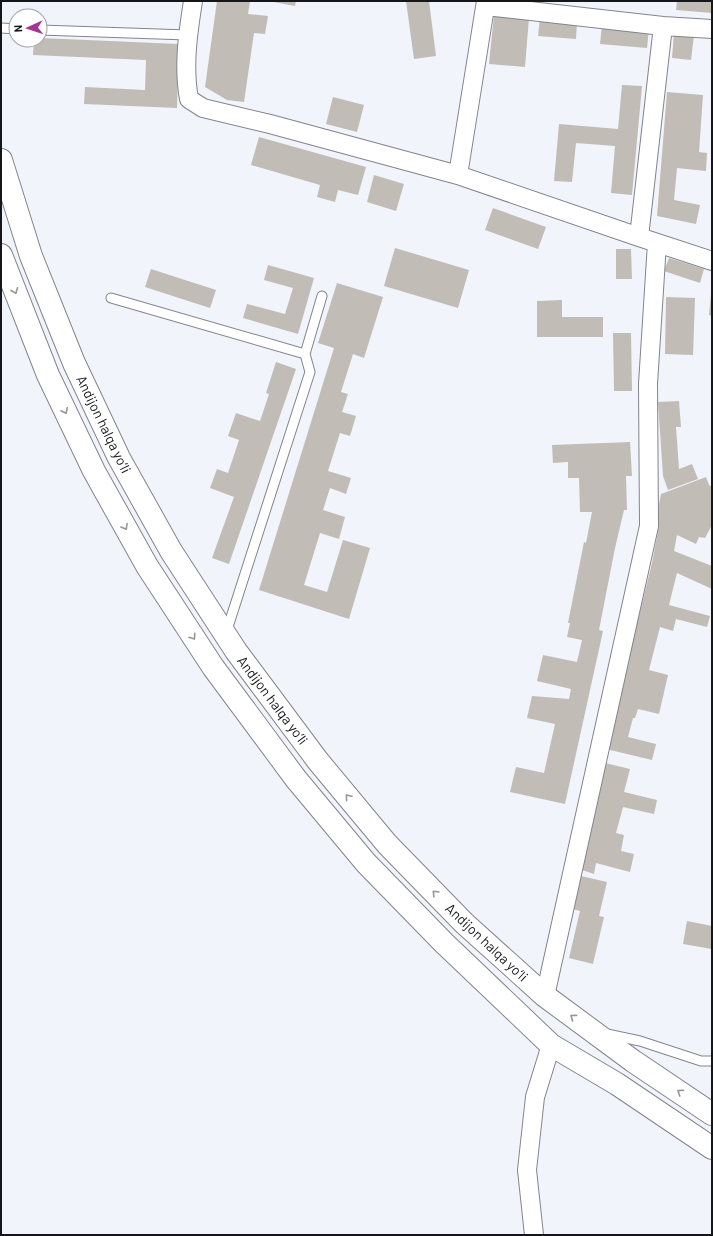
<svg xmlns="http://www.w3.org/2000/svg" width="713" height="1236" viewBox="0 0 713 1236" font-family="Barlow,sans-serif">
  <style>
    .building { fill: #c1bcb6 }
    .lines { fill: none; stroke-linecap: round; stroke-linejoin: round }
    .lane-casing { stroke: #82858b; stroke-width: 11 }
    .street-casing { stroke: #82858b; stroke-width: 20 }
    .highway-casing { stroke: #82858b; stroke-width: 24 }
    .lane { stroke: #fff; stroke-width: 9 }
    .street { stroke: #fff; stroke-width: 18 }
    .highway { stroke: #fff; stroke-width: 22 }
    .oneway { stroke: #969698 }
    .labels { text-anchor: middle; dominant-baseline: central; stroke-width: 4; stroke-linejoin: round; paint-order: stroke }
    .street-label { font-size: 14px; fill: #151619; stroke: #fff }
  </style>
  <rect width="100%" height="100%" fill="#f1f4fb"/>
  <!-- building -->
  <path class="building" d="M217 1H250L248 14 268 16 265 34 254 33 244 102 227 100 205 87Z
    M268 1H296L295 6Z
    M406 1H429L436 56 414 59Z
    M677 1H712V13L676 10Z
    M494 15 529 18 525 67 489 64Z
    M540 18 577 22 576 39 538 36Z
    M602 25 649 29 647 48 600 44Z
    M674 33 694 35 691 60 672 58Z
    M40 38 179 44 177 108 84 104 85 87 145 90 146 60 33 55 34 40H40Z
    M622 85 642 86 632 195 611 193 615 146 576 143 572 182 554 181 559 124 618 129Z
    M667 92 703 95 699 152 707 153 706 171 677 168 674 200 700 205 696 224 657 216Z
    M333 97 364 105 357 132 326 124Z
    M259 137 366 167 358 195 338 190 335 202 317 197 320 185 251 165Z
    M374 175 404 184 396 211 367 202Z
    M493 208 546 227 538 249 485 230Z
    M395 248 469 270 458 308 384 286Z
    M616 249H631L632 279H616Z
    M669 258 704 269 700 283 664 271Z
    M268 265 314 278 298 334 243 318 247 304 285 314 293 288 264 280Z
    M151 269 216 290 210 308 145 287Z
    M337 283 383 297 364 358 353 354 341 392 348 394 342 412 356 416 350 436 340 433 328 471 351 478 346 494 330 488 323 510 345 517 339 539 320 533 304 585 327 592 343 540 370 548 349 619 259 590 334 348 318 343Z
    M711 294H712V316L709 315Z
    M666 297 695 298 693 355 665 354Z
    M562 300V317H603V337H537V301Z
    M613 333H631L632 391H614Z
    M276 362 296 369 229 564 212 558 234 497 210 488 217 469 228 473 239 440 228 436 236 413 260 421 269 394 266 393Z
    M679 401 681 427H676L679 469 692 464 698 479 668 490 663 476 658 402Z
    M630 442 632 476H626L627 510H624L615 548 599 630 603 631 565 804 510 792 516 767 544 773 555 724 527 718 532 696 569 699 571 689 537 681 543 655 577 662 582 640 567 637 570 623H568L584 542 586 543 592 512H580L579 478H568V462L553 463 552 445Z
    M706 477 709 485 712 487V525L705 538 699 537 696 544 677 535 674 551 712 566V589L677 573 669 605 710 616 707 627 676 619 673 631 660 627 649 670 668 675 659 714 638 709 635 718H633L628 737 656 744 652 760 606 749 652 563 659 526 655 525 661 494Z
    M605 763 630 769 624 792 657 800 654 814 623 807 616 833 624 835 621 851 634 854 630 872 596 863 594 874 582 870Z
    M581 876 607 882 599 916 604 917 593 964 569 958 580 911 573 909Z
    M687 921 712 926V949L683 944Z"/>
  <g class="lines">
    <defs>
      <path id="lane" d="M1 28 16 29
        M40 30 188 35
        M111 298 305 354
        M226 633 310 372 305 354 322 296
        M607 1034 640 1041 701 1061H712"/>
      <path id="street" d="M193 1C188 33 183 66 189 99L203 108 270 124 458 175 639 237 712 261
        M486 6 663 26 712 29
        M458 175 486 1
        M639 237 663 26
        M545 996 649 526 648 384 657 243
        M534 1235 527 1170 535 1097 551 1045"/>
      <path id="highway" d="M1 160 31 256 74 363 119 458 171 551 236 651 318 761 387 844 464 923 545 996 633 1061 712 1114
        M1 255 48 375 94 471 147 566 213 667 296 779 366 863 444 943 551 1045 617 1084 712 1148"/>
    </defs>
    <!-- lane casing -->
    <use href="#lane" class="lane-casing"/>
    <!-- street casing -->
    <use href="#street" class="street-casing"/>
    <!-- highway casing -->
    <use href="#highway" class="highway-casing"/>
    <!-- lane -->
    <use href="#lane" class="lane"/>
    <!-- street -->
    <use href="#street" class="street"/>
    <!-- highway -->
    <use href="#highway" class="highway"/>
  </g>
  <!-- one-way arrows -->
  <defs><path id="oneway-chevron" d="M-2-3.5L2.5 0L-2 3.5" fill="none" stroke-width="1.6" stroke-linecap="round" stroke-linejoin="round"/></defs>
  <g class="oneway">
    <use href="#oneway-chevron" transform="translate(15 291) rotate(68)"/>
    <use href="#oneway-chevron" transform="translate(65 411) rotate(64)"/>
    <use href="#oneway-chevron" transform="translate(125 527) rotate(61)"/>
    <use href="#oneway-chevron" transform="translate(193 637) rotate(57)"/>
    <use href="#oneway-chevron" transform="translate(348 797) rotate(-130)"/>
    <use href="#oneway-chevron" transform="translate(435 893) rotate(-134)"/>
    <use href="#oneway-chevron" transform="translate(573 1017) rotate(-144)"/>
    <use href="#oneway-chevron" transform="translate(680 1092) rotate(-146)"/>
  </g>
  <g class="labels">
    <!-- street labels -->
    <g class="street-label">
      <text transform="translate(104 424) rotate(64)">Andijon halqa yo‘li</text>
      <text transform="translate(273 700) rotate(53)">Andijon halqa yo‘li</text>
      <text transform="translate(487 942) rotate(43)">Andijon halqa yo‘li</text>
    </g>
  </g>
  <!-- border -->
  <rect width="713" height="1236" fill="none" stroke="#151619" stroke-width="4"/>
  <!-- north arrow -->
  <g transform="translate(28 28) rotate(267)"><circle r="19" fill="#ffffff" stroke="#a1a2a3"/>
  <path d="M0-3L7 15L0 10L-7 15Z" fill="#a73692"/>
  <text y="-6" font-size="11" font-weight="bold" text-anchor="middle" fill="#151619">N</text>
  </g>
</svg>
